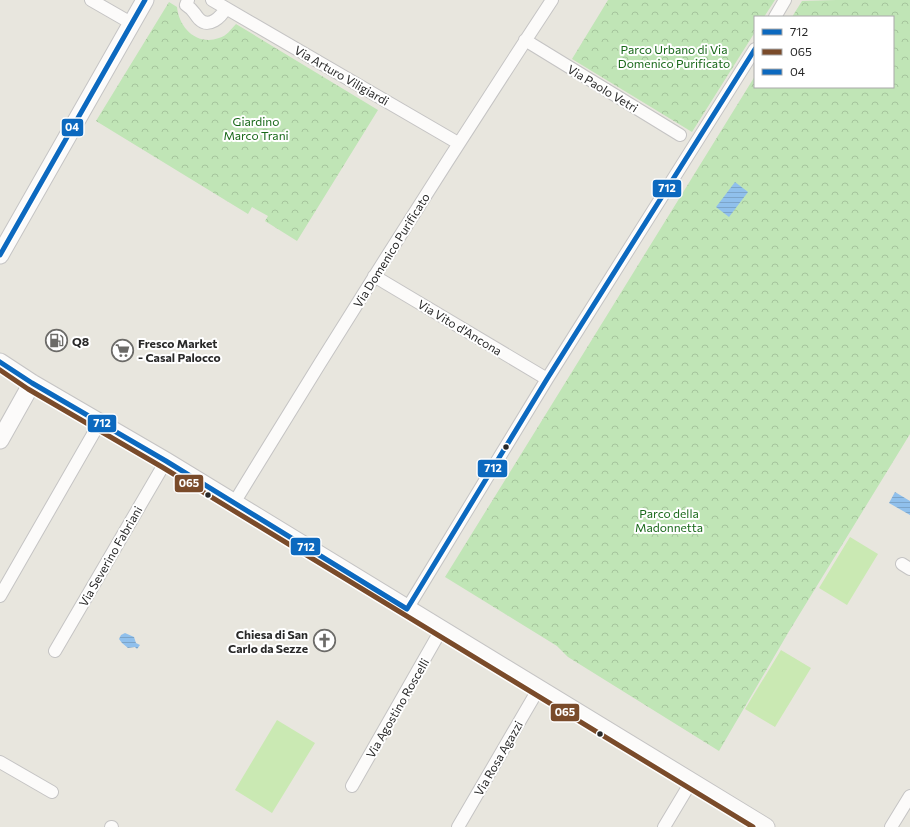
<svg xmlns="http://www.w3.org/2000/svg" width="910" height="827" viewBox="0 0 910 827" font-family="Commissioner,sans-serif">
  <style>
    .forest { fill: url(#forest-crowns) }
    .pitch { fill: #cae9b3 }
    .water { fill: url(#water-rules) }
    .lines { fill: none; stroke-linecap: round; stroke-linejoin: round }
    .street-casing { stroke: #c5c4c4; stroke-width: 14 }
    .secondary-casing { stroke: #c5c4c4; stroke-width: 19 }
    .street { stroke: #fcfbfa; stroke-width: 12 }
    .secondary { stroke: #fcfbfa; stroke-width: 17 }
    .bus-1-casing { stroke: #fff; stroke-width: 8 }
    .bus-2-casing { stroke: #fff; stroke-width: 8 }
    .bus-3-casing { stroke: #fff; stroke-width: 8 }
    .bus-1 { stroke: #0c69bf; stroke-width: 5 }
    .bus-2 { stroke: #7a4b2a; stroke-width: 5 }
    .bus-3 { stroke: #0c69bf; stroke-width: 5 }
    .bus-dot { fill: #292929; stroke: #fff; stroke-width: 1.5 }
    .labels { text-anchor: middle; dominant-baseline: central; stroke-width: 4; stroke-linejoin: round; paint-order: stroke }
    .park-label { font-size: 12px; fill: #186819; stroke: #fff }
    .street-label { font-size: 12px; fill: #292929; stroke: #fff }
    .poi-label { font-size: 12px; font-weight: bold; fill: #292929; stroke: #fff; text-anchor: start }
    .line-badge { stroke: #fff; stroke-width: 1.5 }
    .badge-label { font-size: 11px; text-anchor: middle; font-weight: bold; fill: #fff }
  </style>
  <defs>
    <pattern id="forest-crowns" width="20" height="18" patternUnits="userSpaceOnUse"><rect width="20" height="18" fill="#c0e5b6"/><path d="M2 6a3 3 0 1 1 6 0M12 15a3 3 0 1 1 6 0" fill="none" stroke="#a5c49c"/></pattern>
    <pattern id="water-rules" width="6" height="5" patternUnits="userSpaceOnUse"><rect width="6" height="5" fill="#90c0ec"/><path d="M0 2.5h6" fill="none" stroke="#7ca5ca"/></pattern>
  </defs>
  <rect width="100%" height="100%" fill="#e8e6de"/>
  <!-- forest -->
  <path class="forest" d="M608 0H775L764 17H755V32L692 132 572 59Z
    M836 0H910V434L788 633 719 751 568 657 557 646 445 577 755 76V87H893V17H792L802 1Z
    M169 2 177 7C179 28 197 46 219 38 227 36 231 29 236 24L378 110 297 241 265 221 268 216 252 207 248 214 96 121Z"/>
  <!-- pitch -->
  <path class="pitch" d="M850 537 878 554 847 605 819 588Z
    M781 650 811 668 775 727 745 709Z
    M277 720 315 743 272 813 235 790Z"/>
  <!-- water -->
  <path class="water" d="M735 182 748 192 729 217 716 207Z
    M895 492 910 501V515L889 503Z
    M125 633 134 637 136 643 140 645 137 649 135 647 128 648 122 643 119 639 121 635Z"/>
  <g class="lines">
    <defs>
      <path id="street" d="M91 0 131 23
        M188 0 186 5C194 10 193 12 199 19 209 29 221 17 226 8
        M212 0 458 143
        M775 17 785 0
        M525 40 680 135
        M374 276 547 379
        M234 503C337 334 443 166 552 0
        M902 564 910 569
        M0 596 100 422
        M407 609 547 379 755 49
        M55 651 166 461
        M0 762 52 792
        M352 786 441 630
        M111 827H112
        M458 827 539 688
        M664 827 691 782
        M891 827 910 796"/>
      <path id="secondary" d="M0 255 145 0
        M0 362 32 383 166 461 766 827
        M0 440 32 383"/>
    </defs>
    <!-- street casing -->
    <use href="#street" class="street-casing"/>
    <!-- secondary casing -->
    <use href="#secondary" class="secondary-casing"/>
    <!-- street -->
    <use href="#street" class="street"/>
    <!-- secondary -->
    <use href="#secondary" class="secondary"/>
    <defs>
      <path id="bus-1" d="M0 362 32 383 166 461 407 609
        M407 609 547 379 755 49"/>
      <path id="bus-2" d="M0 370 28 389 162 467 753 827"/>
      <path id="bus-3" d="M0 255 145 0"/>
    </defs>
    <!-- bus-1 casing -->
    <use href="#bus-1" class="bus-1-casing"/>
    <!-- bus-2 casing -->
    <use href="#bus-2" class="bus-2-casing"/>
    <!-- bus-3 casing -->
    <use href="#bus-3" class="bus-3-casing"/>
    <!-- bus-1 -->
    <use href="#bus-1" class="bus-1"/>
    <!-- bus-2 -->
    <use href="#bus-2" class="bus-2"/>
    <!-- bus-3 -->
    <use href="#bus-3" class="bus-3"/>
  </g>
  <!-- icons -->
  <defs>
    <symbol id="fuel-ring" viewBox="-11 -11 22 22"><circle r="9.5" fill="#fff" stroke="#6c6b68" stroke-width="1.5"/><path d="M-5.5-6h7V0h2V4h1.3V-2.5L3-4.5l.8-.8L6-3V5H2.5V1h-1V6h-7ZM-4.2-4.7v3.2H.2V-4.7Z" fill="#6c6b68"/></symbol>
    <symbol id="supermarket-ring" viewBox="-11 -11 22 22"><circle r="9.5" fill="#fff" stroke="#6c6b68" stroke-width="1.5"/><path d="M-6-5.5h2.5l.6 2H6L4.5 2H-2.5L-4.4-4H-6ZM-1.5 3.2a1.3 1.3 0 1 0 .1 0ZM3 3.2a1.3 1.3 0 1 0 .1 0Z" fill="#6c6b68"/></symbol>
    <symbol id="church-ring" viewBox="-11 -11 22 22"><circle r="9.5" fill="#fff" stroke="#6c6b68" stroke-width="1.5"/><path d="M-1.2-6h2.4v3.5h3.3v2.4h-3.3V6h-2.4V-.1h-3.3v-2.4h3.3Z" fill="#6c6b68"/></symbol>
  </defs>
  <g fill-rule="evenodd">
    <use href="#fuel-ring" x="44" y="328" width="25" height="25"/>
    <use href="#supermarket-ring" x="110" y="338" width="25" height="25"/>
    <use href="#church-ring" x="312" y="628" width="25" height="25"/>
  </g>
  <!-- markers -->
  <g class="bus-dot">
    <circle cx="506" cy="447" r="3.5"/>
    <circle cx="208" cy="495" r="3.5"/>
    <circle cx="600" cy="734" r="3.5"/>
  </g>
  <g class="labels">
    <!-- park labels -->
    <g class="park-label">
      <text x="674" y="49">Parco Urbano di Via<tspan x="674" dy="14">Domenico Purificato</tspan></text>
      <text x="256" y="121">Giardino<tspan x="256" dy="14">Marco Trani</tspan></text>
      <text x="669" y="513">Parco della<tspan x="669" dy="14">Madonnetta</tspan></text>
    </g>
    <!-- street labels -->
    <g class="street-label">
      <text transform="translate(342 75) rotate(30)">Via Arturo Viligiardi</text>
      <text transform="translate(603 88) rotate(31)">Via Paolo Vetri</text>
      <text transform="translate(391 250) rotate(-58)">Via Domenico Purificato</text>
      <text transform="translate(460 327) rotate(31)">Via Vito d'Ancona</text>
      <text transform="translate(110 556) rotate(-60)">Via Severino Fabriani</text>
      <text transform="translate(397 708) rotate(-60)">Via Agostino Roscelli</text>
      <text transform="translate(498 758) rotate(-60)">Via Rosa Agazzi</text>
    </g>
    <!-- poi labels -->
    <g class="poi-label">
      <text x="72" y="341">Q8</text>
      <text x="138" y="343">Fresco Market<tspan x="138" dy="14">- Casal Palocco</tspan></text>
      <text x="308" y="634" text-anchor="end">Chiesa di San<tspan x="308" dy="14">Carlo da Sezze</tspan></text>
    </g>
  </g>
  <g class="line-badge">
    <rect x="61" y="118" width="23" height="19" rx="4" fill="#0c69bf"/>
    <rect x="652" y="179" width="30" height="19" rx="4" fill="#0c69bf"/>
    <rect x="87" y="414" width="30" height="19" rx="4" fill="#0c69bf"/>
    <rect x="477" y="459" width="31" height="19" rx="4" fill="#0c69bf"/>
    <rect x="174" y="474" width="30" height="19" rx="4" fill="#7a4b2a"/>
    <rect x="290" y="537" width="31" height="19" rx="4" fill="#0c69bf"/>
    <rect x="550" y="703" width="30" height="19" rx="4" fill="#7a4b2a"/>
  </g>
  <g class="badge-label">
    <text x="72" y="131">04</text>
    <text x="667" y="192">712</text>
    <text x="102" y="427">712</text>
    <text x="493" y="472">712</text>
    <text x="189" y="487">065</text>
    <text x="306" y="551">712</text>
    <text x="565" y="716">065</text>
  </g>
  <!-- legend -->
  <rect x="754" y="16" width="140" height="72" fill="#ffffff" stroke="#a9a9a9"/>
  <rect x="762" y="29" width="20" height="6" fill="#0c69bf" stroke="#a9a9a9"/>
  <text x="790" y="36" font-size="12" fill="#292929">712</text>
  <rect x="762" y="49" width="20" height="6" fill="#7a4b2a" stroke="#a9a9a9"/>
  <text x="790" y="56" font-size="12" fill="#292929">065</text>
  <rect x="762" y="69" width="20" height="6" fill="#0c69bf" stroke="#a9a9a9"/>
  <text x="790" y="76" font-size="12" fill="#292929">04</text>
</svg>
